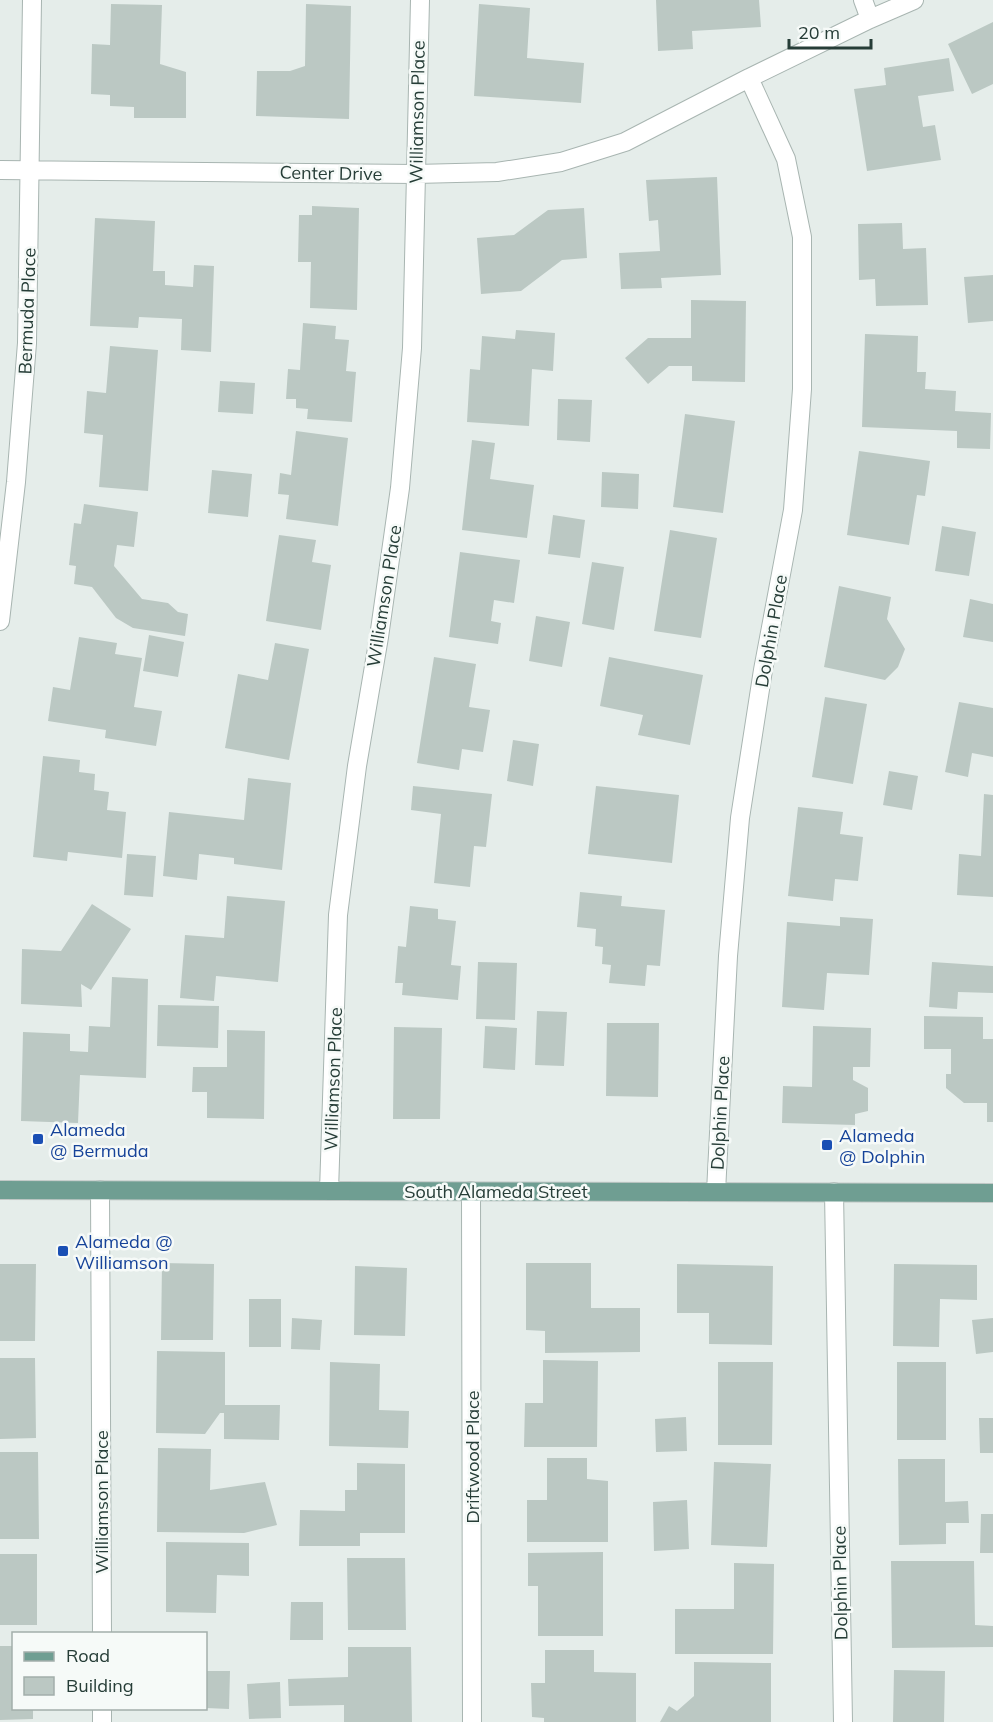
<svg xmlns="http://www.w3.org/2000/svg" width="993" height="1722" viewBox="0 0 993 1722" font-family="Mulish,sans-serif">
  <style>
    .building { fill: #bbc8c3 }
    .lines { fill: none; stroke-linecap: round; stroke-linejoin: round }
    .minor-casing { stroke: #a8b5b1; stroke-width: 20 }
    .major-casing { stroke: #c2c9c7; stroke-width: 20 }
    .minor { stroke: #fff; stroke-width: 18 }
    .major { stroke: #6f9e92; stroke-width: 18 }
    .transit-dot { fill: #1a4fb4; stroke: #f6faf8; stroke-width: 2 }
    .labels { text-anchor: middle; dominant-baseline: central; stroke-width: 5; stroke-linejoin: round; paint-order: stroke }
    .street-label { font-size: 18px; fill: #263d37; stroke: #f6faf8 }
    .transit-label { font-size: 18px; fill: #164399; stroke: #f6faf8; text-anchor: start }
  </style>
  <rect width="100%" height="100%" fill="#e5edea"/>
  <!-- building -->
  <path class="building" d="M656 0H759L761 27 692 31 693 49 658 51Z
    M111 4 162 5 160 64 186 72V118H134V107L110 106V95L91 94 92 44 110 45Z
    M306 4 351 6 349 119 256 116 257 71H290L305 66Z
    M479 4 530 8 527 58 584 63 581 103 474 96Z
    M993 22V84L972 94 948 44Z
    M949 58 954 91 918 96 923 127 935 125 941 160 867 171 854 89 886 85 884 68Z
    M717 177 721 275 661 278 662 288 621 289 619 253 660 251 658 220 649 221 646 180Z
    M312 206 359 208 357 310 310 308 311 262H298L299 215H312Z
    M584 208 587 258 562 260 521 291 481 294 477 238 514 235 548 210Z
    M95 218 155 221 153 271H165V285L193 287 194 265 214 266 211 352 181 350 182 319 139 317 138 328 90 326Z
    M902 223 903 249 926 248 928 305 876 306 875 279 859 280 858 224Z
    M993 275V321L968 323 964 277Z
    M691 300 746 301 745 382 692 381V366H669L648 384 625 358 648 338H691Z
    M303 323 336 326 335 339 349 340 346 371 356 372 352 422 307 419 308 409 296 408V399H286L288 369 300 370Z
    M516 330 555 333 553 371 532 369 529 426 467 422 470 369 480 370 482 336 515 339Z
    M865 334 918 336 917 372H926L925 389 956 391 955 411 991 413 990 449 957 448V431L862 427Z
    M110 346 158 350 148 491 99 487 103 435 84 433 87 391 106 393Z
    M220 381 255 383 253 414 218 412Z
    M558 399 592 400 590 442 557 440Z
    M685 414 735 421 723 513 673 507Z
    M296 431 348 438 338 526 286 519 289 495 278 494 280 473 291 475Z
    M472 440 495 443 490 479 534 485 527 538 462 530Z
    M859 451 930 461 925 496 917 495 909 545 847 535Z
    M212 470 252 474 248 517 208 513Z
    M602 472 639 474 638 509 601 507Z
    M84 504 138 512 134 547 117 545 114 566 142 599 168 603 178 612 188 614 185 636 133 628 116 618 92 587 74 584 76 566 69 565 74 523 81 524Z
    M553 515 585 520 580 558 548 554Z
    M942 526 976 532 969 576 935 571Z
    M670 530 717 538 701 638 654 631Z
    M279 535 316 540 312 562 331 565 321 630 266 621Z
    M460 552 520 560 514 603 494 600 491 621 501 623 498 644 449 637Z
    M592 562 624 567 614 630 582 624Z
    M839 586 891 597 887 619 905 649 898 667 885 680 824 667Z
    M970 599 993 604V642L963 637Z
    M536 616 570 622 562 667 529 661Z
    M149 635 184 642 178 677 143 671Z
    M79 637 117 643 115 654 142 658 134 707 162 711 156 746 105 738 106 730 48 721 53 687 70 690Z
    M275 643 309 649 289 760 225 748 238 674 268 680Z
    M434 657 476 664 469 707 490 710 483 752 462 749 459 770 417 763Z
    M609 657 703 675 690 745 638 735 643 715 600 706Z
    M825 697 867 704 853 784 812 777Z
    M959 702 993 708V757L972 753 968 777 945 772Z
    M513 740 539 744 533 786 507 781Z
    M43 756 80 760 79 772 95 774 94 790 109 792 107 810 126 812 122 858 68 852 67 861 33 857Z
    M889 771 918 776 912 810 883 805Z
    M248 778 291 783 282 870 234 864V858L199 854 197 880 163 876 169 812 244 820Z
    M413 786 492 794 486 847 474 846 470 887 434 883 441 814 411 810Z
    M596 786 679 795 672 863 588 854Z
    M984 794 993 795V897L957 895 959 854 981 856Z
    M798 807 843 812 840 834 863 837 858 881 835 879 833 901 788 896Z
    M127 854 156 856 153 897 124 895Z
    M580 892 622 896 621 906 665 910 660 966 647 965 645 986 609 983 611 965 602 964 603 947 595 946 596 929 577 927Z
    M227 896 285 901 278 982 216 976 214 1001 180 998 185 935 224 938Z
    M92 904 131 929 91 990 81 984 82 1007 21 1004 22 949 61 951Z
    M410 906 438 909V919L456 921 451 965 461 966 458 1000 402 995 403 983H395L398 946 406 947Z
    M840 917 873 919 869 975 827 973 824 1010 782 1007 787 922 840 926Z
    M478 962 517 963 515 1020 476 1019Z
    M932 962 993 966V993L958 992 957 1009 929 1007Z
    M112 977 148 979 146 1078 80 1075 78 1123 21 1121 23 1032 70 1034V1051L88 1052 89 1026 110 1027Z
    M158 1005 219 1006 218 1048 157 1046Z
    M537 1011 567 1012 564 1066 535 1065Z
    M924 1016 983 1017V1039H993V1122H987V1103H964L946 1088V1074H951V1049H924Z
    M607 1023H659L658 1097 606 1096Z
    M485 1026 517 1028 515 1070 483 1068Z
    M813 1026 871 1028 870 1067H853V1080L868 1088V1111L855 1114V1125L782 1123 783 1086 812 1087Z
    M394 1027 442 1028 440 1119H393Z
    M227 1030 265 1031 264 1119 207 1118V1092H192L193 1067H227Z
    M162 1263 214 1264 213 1340H161Z
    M526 1263H591V1308H640V1352L545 1353V1331L526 1330Z
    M0 1264H36L35 1341H0Z
    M677 1264 773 1266 772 1345 709 1344V1313H677Z
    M894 1264 977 1265V1300L940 1299 939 1347 893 1346Z
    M355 1266 407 1268 405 1336 354 1335Z
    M249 1299H281V1347H249Z
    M292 1318 322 1320 320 1350 291 1349Z
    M993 1318V1352L976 1354 972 1320Z
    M157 1351 225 1352V1405H280L279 1440 224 1439V1413H220L205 1434 156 1433Z
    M0 1358H35L36 1438 0 1439Z
    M543 1360 598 1361 597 1447H524L525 1403H543Z
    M330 1362 380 1364 379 1410 409 1411 408 1448 329 1446Z
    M718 1362H773L772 1445H718Z
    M897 1362H946V1440H897Z
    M686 1417 687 1451 656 1452 655 1419Z
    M979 1418H993V1453H980Z
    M158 1448 211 1449 210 1490 265 1482 277 1525 244 1533 157 1532Z
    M0 1452H38L39 1539H0Z
    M547 1458H587V1479L608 1481V1542H527V1500H547Z
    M898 1459H945V1502L968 1501 969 1523H946V1544L899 1545Z
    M714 1462 771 1464 767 1547 711 1545Z
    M357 1463 405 1464V1533H360V1546H299L300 1510 345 1511V1490H357Z
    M687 1500 689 1549 654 1551 653 1502Z
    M981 1514H993V1553H980Z
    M166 1542 249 1543V1576L217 1575 216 1613 166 1612Z
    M603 1552V1636H538V1586H528V1553Z
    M0 1554H37V1625H0Z
    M347 1558H405L406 1630H348Z
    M891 1561H974L975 1625 993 1626V1647L892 1648Z
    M734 1563 774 1564 773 1654H675V1609H734Z
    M291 1602H323V1640H290Z
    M0 1646H14V1708H33V1719L0 1720Z
    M348 1647H411L412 1722H344V1705L289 1706 288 1679 348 1677Z
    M545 1650H594V1672L636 1673V1722H544V1718L532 1717 531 1683H545Z
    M694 1662 771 1663V1722H660L669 1706 677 1711 694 1696Z
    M894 1670 945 1671 944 1722H893Z
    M206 1671H230L229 1709 206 1708Z
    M280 1682 281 1718 249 1719 247 1684Z"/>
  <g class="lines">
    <defs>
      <path id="minor" d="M863 0 870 19
        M0 170 415 174 497 172 561 162 625 142 749 78 870 19 914 0
        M0 621 16 482 27 343 32 0
        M100 1190 102 1634
        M329 1191 338 915 357 766 379 637 400 488 412 348 420 0
        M471 1191 472 1722
        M716 1192 728 956 740 818 763 670 793 510 802 389V237L786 159 749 78
        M834 1192 843 1722
        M102 1708V1722"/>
      <path id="major" d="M0 1190 993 1193"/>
    </defs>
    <!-- minor casing -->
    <use href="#minor" class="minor-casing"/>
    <!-- major casing -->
    <use href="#major" class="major-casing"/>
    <!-- minor -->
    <use href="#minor" class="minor"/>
    <!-- major -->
    <use href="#major" class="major"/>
  </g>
  <!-- markers -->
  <g class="transit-dot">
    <rect x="32" y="1133" width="12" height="12" rx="3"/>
    <rect x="821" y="1139" width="12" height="12" rx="3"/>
    <rect x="57" y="1245" width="12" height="12" rx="3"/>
  </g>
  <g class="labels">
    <!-- street labels -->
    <g class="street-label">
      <text transform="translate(417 112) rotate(-89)">Williamson Place</text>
      <text transform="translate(331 173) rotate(1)">Center Drive</text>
      <text transform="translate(27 311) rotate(-88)">Bermuda Place</text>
      <text transform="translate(384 596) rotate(-81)">Williamson Place</text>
      <text transform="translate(771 631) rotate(-80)">Dolphin Place</text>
      <text transform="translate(333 1079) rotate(-88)">Williamson Place</text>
      <text transform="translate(720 1113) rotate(-87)">Dolphin Place</text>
      <text x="496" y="1191">South Alameda Street</text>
      <text transform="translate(472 1457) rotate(-90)">Driftwood Place</text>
      <text transform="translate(101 1502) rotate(-90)">Williamson Place</text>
      <text transform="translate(840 1583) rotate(-91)">Dolphin Place</text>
    </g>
    <!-- transit labels -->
    <g class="transit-label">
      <text x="50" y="1129">Alameda<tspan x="50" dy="21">@ Bermuda</tspan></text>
      <text x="839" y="1135">Alameda<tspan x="839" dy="21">@ Dolphin</tspan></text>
      <text x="75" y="1241">Alameda @<tspan x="75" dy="21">Williamson</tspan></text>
    </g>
  </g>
  <!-- legend -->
  <rect x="12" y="1632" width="195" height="78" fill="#f6faf8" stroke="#a3aeab" stroke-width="1.5"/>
  <rect x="24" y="1652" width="30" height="9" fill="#6f9e92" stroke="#a3aeab" stroke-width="1.5"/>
  <text x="66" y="1662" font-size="18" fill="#263d37">Road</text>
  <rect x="24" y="1677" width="30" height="18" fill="#bbc8c3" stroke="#a3aeab" stroke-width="1.5"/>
  <text x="66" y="1692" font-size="18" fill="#263d37">Building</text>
  <!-- scale -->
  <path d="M789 39v9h82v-9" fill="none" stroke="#263d37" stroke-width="3"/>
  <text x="798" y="39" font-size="18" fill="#263d37" stroke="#f6faf8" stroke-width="4.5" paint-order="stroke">20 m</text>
</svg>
